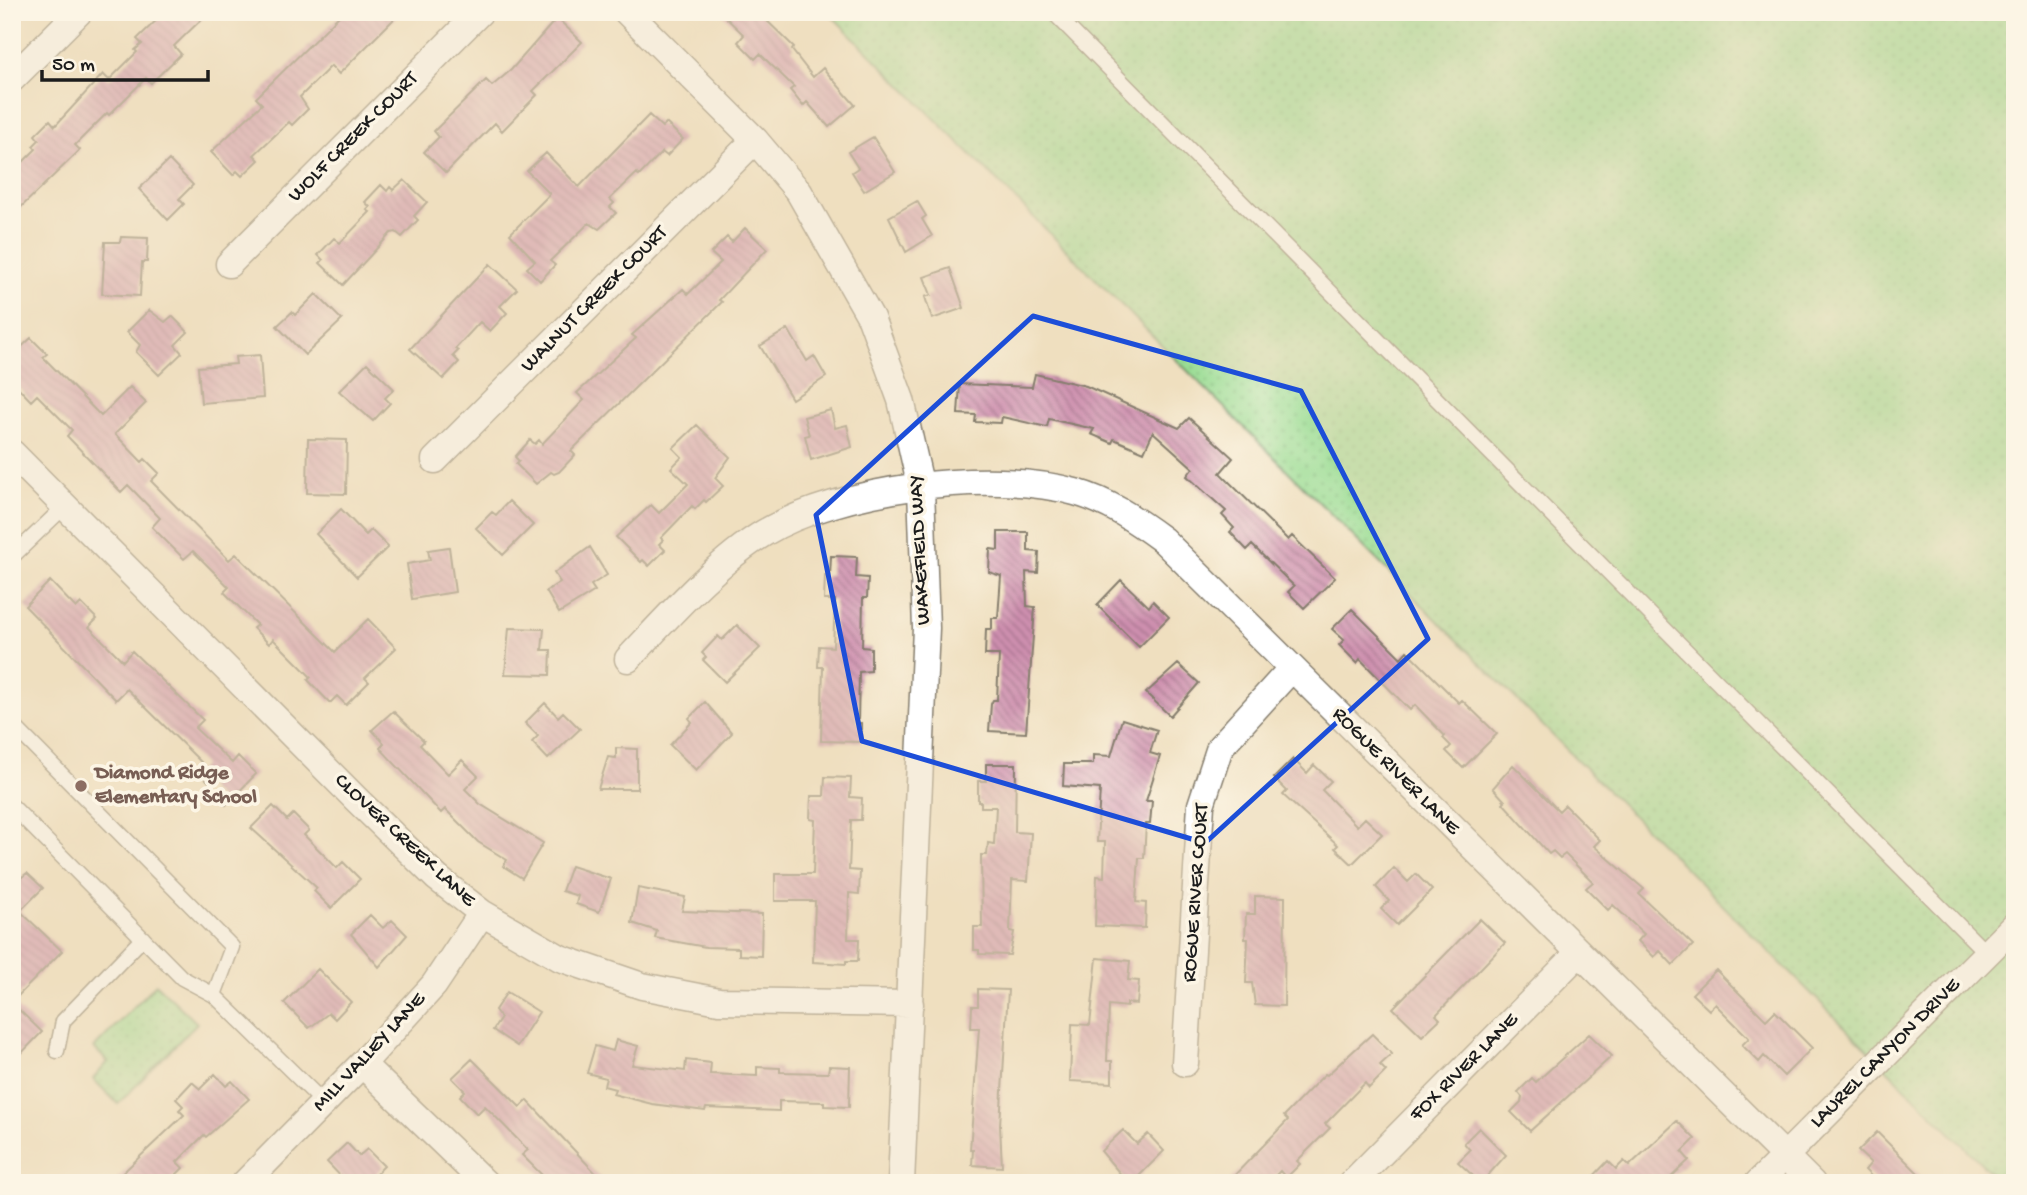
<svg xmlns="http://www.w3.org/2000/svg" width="2027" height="1195" viewBox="0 0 2027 1195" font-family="'Gochi Hand',sans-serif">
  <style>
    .grass { fill: url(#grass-dots); stroke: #5b7c58; stroke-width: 2 }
    .building { fill: url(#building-back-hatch) }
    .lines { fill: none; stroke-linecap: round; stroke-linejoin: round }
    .service-casing { stroke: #867e6e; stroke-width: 17 }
    .minor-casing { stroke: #867e6e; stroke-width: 29 }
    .service { stroke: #fff; stroke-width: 14 }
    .minor { stroke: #fff; stroke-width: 26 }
    .marked { fill: none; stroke: #1d4ed8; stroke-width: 5; stroke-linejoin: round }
    .education-dot { fill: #8d6e63; stroke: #fcf5e5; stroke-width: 2.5 }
    .labels { text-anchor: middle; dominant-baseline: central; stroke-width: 7; stroke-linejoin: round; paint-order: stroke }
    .street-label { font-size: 21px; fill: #1c1c1c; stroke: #fcf5e5 }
    .education-label { font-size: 21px; font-weight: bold; fill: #785e54; stroke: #fcf5e5; text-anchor: start }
  </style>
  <defs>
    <pattern id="grass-dots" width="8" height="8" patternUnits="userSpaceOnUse" patternTransform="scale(1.75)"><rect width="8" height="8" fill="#9add94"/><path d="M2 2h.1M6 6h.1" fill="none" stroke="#84bd7f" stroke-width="1.8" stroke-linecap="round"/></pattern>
    <pattern id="building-back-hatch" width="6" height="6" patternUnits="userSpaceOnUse" patternTransform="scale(1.75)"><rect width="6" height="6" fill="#ce8faf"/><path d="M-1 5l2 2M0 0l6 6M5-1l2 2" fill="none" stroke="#a6748e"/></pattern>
  </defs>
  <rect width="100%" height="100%" fill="#fcf5e5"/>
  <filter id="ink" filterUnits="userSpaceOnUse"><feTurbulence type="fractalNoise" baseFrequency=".0143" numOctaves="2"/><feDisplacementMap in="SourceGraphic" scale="14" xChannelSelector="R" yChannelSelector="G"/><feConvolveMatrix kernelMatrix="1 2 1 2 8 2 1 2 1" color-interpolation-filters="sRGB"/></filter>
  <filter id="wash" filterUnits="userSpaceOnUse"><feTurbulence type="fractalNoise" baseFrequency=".00686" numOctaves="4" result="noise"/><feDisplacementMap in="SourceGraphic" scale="28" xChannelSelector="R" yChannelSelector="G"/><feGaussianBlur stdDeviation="1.57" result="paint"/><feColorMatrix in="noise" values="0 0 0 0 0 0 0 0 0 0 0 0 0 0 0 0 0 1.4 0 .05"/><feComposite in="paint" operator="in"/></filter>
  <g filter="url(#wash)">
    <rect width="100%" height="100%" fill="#efdfbf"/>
    <!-- grass -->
    <path class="grass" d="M828 12H2015V1183H2001Z
      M156 984 197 1023 118 1104 93 1079 108 1062 94 1048Z"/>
    <g id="blocks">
      <!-- building -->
      <path class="building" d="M165 12H209L174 46 181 54 151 83 146 78 109 115 107 113 75 145 80 150 12 216V173L36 149 33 146 39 140 35 135 50 120 55 126 103 74 109 80 137 52 135 50 142 44 137 39Z
        M343 12H401L339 74 331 66 300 97 308 109 292 125 289 122 254 155 259 160 242 176 237 171 233 175 211 152 262 104 256 98Z
        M720 12H758L794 47 792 50 813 77 823 68 855 105 829 127 807 102 803 106 790 90 794 87 760 54 755 59 738 42 744 35Z
        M557 18 582 42 533 91 537 95 502 131 495 123 446 173 424 152 439 137 434 131 486 80 492 86 511 70Z
        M649 115 662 127 666 123 683 139 667 156 662 152 639 176 637 173 610 199 614 203 610 207 616 213 599 229 589 223 550 261 555 265 540 281 527 268 535 261 510 234 550 194 527 171 546 153 579 187Z
        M873 137 895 172 864 191 852 172 858 168 848 152Z
        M169 160 193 185 179 199 184 204 168 220 139 189Z
        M404 180 427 202 414 216 418 220 402 237 396 232 391 233 343 285 320 263 323 260 318 255 334 238 340 243 370 212 367 210 370 207 365 202 381 185 387 191 390 187 393 190Z
        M917 201 926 216 922 219 932 236 906 252 889 217Z
        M745 228 767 249 719 300 722 302 571 451 575 455 559 472 554 474 551 472 536 484 516 464 519 461 515 457 530 440 535 444 539 440 542 444 584 400 577 393 636 338 632 335 683 289 688 294 721 262 711 253 727 237 732 242Z
        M121 237 148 238 147 262H142L140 296 102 294 105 242H120Z
        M490 264 517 289 500 306 507 313 490 331 480 322 455 349 458 351 453 356 459 362 443 379 410 349Z
        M950 268 964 308 932 319 925 297 931 295 924 277Z
        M316 294 342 320 305 355 277 326 292 312 295 315Z
        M149 310 165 322 172 316 188 332 175 345 182 353 159 375 136 352 140 345 127 332Z
        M788 329 807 361 814 356 826 377 792 399 760 346Z
        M31 338 47 354 43 357 101 416 130 387 146 403 115 434 142 462 145 459 159 473 151 481 229 560 236 554 335 652 368 619 396 648 365 678 369 682 346 705 337 696 330 703 308 680 311 677 273 639 269 644 253 628 257 625 224 592 229 587 193 551 184 559 152 527 160 518 128 485 121 492 67 436 72 430 37 395 31 401 12 381V356Z
        M260 355 263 398 201 403 198 367 236 364 235 357Z
        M367 363 394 389 385 398 390 403 373 421 339 391Z
        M1035 374 1086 386 1179 428 1189 418 1233 458 1220 473 1288 540 1292 536 1335 578 1304 608 1288 592 1294 586 1252 545 1247 550 1230 532 1234 528 1222 515 1226 511 1187 476 1193 468 1153 432 1144 452 1114 439 1112 443 1091 434 1094 429 1049 419 1047 427 1002 417 1001 423 975 422 976 415 958 414 960 384 1032 387Z
        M831 410 835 428 847 425 852 447 811 460 805 436 809 435 804 417Z
        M697 425 730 457 715 478 723 486 706 502 704 500 695 509 692 506 661 538 663 540 659 544 665 550 649 566 643 560 641 562 616 537 651 505 659 513 688 484 671 468 682 457 673 448Z
        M308 439 347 440 346 494 307 493Z
        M509 501 533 525 503 555 476 528 492 512 496 515Z
        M341 509 366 535 371 530 388 547 357 577 316 534Z
        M998 532H1028V551L1039 552 1038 573 1026 572 1027 606 1035 607 1026 733 989 731 991 704 993 700H997L999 655H985L986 629H992V618H998L1001 576 989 572 990 549 998 550Z
        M449 547 455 592 412 599 407 564 430 560 428 550Z
        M590 547 607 575 591 585 595 591 559 613 546 591 560 582 554 573Z
        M831 556 857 557 856 577 868 578 867 598H863L862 647 871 648V671L859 672 858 723H861V742L821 741 823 667H818L819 646 833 647 835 600H824L825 576H830Z
        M1121 580 1149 607 1153 601 1169 617 1139 647 1097 605Z
        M50 581 76 608 81 603 97 619 89 627 123 661 132 651 203 720 195 728 232 763 238 756 256 774 226 805 208 787 211 784 198 771 204 765 127 689 116 700 25 606Z
        M1352 609 1401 658 1407 651 1459 703 1462 700 1497 734 1463 768 1446 751 1451 746 1443 738 1445 736 1415 705 1410 710 1360 659 1357 663 1339 645 1344 640 1332 629Z
        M737 625 760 648 725 682 703 660 706 657 702 653 718 636 722 640Z
        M509 628 544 629 542 650H551L550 675 505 674Z
        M1178 664 1199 683 1170 716 1146 693Z
        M705 702 732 733 696 770 670 745 692 722 689 718Z
        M545 703 558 717 563 712 580 729 548 759 532 742 538 736 525 723Z
        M393 711 424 741 420 745 448 774 462 760 478 776 465 789 480 804 543 843 522 878 503 866 507 860 478 842 445 809 441 813 380 748 384 743 372 730Z
        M1122 719 1157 730 1150 753 1160 756 1146 801H1152L1150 824H1146L1144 858H1139L1136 902 1146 903 1145 928 1095 926 1097 876 1104 877 1105 842H1097L1100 789 1063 786 1064 764H1093V755L1111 756Z
        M616 748 637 749V789H598L608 757 616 758Z
        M1293 759 1307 773 1314 765 1331 781 1322 790 1357 826 1365 818 1382 834 1352 864 1335 848 1338 845 1283 795 1287 791 1274 778Z
        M986 764H1016L1015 832 1031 833 1028 881 1012 880 1010 931 1014 932 1010 955 979 954V950H974V927H982L981 855H987L988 843 994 844 996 807H981V802H978V781H986Z
        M1513 765 1559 811 1565 805 1600 840 1594 846 1644 889 1639 894 1693 945 1673 965 1660 951 1654 957 1638 941 1644 934 1613 905 1608 910 1586 888 1593 882 1565 854 1560 858 1553 851 1549 854 1503 803 1505 801 1493 788Z
        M825 777 851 778 850 797 862 798 861 820H851L849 870 860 871 859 894 849 893 848 939H859L858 961H846V964L813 962 815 901H775V874H813L815 820 810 819 811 796H824Z
        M273 806 287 820 293 814 309 830 304 835 337 868 343 862 360 879 331 908 314 891 317 888 251 828Z
        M571 866 611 879 599 912 576 904 578 896 562 891Z
        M1394 868 1408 882 1416 874 1432 890 1397 925 1381 909 1389 901 1376 887Z
        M27 873 43 888 20 911 62 951 12 1002V885Z
        M638 888 685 897 682 911 762 914 761 956 739 955V948L706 947 655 938 657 931 632 923Z
        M1255 896 1285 897 1284 1006 1255 1005 1252 983H1246L1248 939H1245L1246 914H1255Z
        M370 915 383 928 392 920 407 935 379 967 351 934Z
        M1480 919 1505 943 1436 1015 1440 1019 1422 1036 1393 1008Z
        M1097 958 1130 961 1128 980 1139 981 1137 1004 1127 1003V1007L1109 1005 1107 1061H1112V1083L1070 1081 1072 1024 1090 1025Z
        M318 969 351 1002 335 1019 329 1013 309 1028 284 1003Z
        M1716 970 1766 1020 1775 1011 1812 1048 1784 1076 1764 1056 1759 1062 1742 1045 1749 1038 1715 1004 1709 1010 1692 994Z
        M978 989 1008 990 1000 1125 1002 1167 972 1165 973 1150H970L979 1028H971L972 1006H978Z
        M507 992 539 1012 517 1046 493 1030 501 1018 495 1010Z
        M12 1003 42 1032 12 1063Z
        M1372 1034 1392 1054 1380 1065 1386 1071 1369 1088 1365 1083 1325 1124 1330 1128 1297 1161 1300 1164 1286 1178 1280 1171 1268 1183H1227L1288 1120 1284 1116 1325 1074 1327 1075Z
        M1589 1034 1612 1056 1530 1131 1511 1112 1521 1102 1522 1097 1518 1092 1532 1078 1536 1082Z
        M616 1040 638 1046 632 1065 685 1071 686 1060 711 1063 710 1074 757 1076V1067L780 1068V1072L828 1073 829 1066 850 1067 849 1107 824 1106V1102L779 1101V1111L706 1108 705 1111 652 1104 613 1094 615 1089 604 1086 606 1078 587 1073 595 1046 613 1051Z
        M472 1059 520 1107 527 1100 605 1183H550L522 1155 528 1150 485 1106 477 1114 460 1096 465 1091 452 1078Z
        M215 1074 226 1086 232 1081 249 1099 206 1137 204 1135 177 1162 183 1168 168 1183H112L184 1115 179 1110 183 1106 176 1099 192 1082 200 1089Z
        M1677 1121 1695 1139 1682 1152 1689 1160 1665 1183H1587L1608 1161 1616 1169 1624 1161 1629 1166Z
        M1479 1128 1506 1155 1481 1183 1458 1162 1470 1150 1464 1143Z
        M1123 1130 1137 1144 1148 1134 1164 1151 1132 1183H1128L1101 1151Z
        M1877 1132 1928 1183H1878L1865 1170 1871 1163 1858 1151Z
        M347 1143 359 1156 367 1149 384 1166 367 1183H347L327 1162Z"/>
    </g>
  </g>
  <g filter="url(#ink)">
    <use href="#blocks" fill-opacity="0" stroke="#867e6e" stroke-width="2"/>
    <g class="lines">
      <defs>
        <path id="service" d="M1053 12 1986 953
          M12 557 65 506
          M12 724 232 947 214 995
          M12 806 182 978 214 995 324 1103
          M57 1051 63 1021 143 938"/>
        <path id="minor" d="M627 12 755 140 799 192 871 318 901 400 921 488 926 628 901 1183
          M12 79 79 12
          M229 264 480 12
          M12 453 356 799 437 878 482 913 560 958 642 986 719 1001 910 1004
          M435 460 755 140
          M628 659C667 618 716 562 764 533 840 488 990 468 1075 492 1108 501 1136 520 1163 540L1812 1183
          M1185 1063 1201 805 1220 747 1291 669
          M362 1064 485 1183
          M245 1183 362 1064 434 985 482 913
          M1352 1183 1578 954
          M1758 1183 2015 925"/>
      </defs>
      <!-- service casing -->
      <use href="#service" class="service-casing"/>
      <!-- minor casing -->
      <use href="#minor" class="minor-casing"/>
      <!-- service -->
      <use href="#service" class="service"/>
      <!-- minor -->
      <use href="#minor" class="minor"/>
    </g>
  </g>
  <!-- marked area -->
  <path d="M0 0H2027V1195H0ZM1033 316 1301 391 1428 639 1205 843 862 741 816 515Z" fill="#efdfbf" fill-opacity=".55" fill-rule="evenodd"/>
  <path class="marked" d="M1033 316 1301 391 1428 639 1205 843 862 741 816 515Z"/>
  <!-- markers -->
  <circle class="education-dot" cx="81" cy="786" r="7"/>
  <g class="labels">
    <!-- street labels -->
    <g class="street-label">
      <text transform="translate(354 138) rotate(-45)">WOLF CREEK COURT</text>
      <text transform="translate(595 300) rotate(-45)">WALNUT CREEK COURT</text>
      <text transform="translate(921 550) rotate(-93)">WAKEFIELD WAY</text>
      <text transform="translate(1395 772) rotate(45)">ROGUE RIVER LANE</text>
      <text transform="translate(404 841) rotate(43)">CLOVER CREEK LANE</text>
      <text transform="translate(1197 893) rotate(-86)">ROGUE RIVER COURT</text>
      <text transform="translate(370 1053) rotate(-47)">MILL VALLEY LANE</text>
      <text transform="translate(1886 1054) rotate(-45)">LAUREL CANYON DRIVE</text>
      <text transform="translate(1465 1068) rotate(-45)">FOX RIVER LANE</text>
    </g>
    <!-- education labels -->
    <g class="education-label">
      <text x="95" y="774">Diamond Ridge<tspan x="95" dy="24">Elementary School</tspan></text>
    </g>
  </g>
  <!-- margin -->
  <rect width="2027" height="1195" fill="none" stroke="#fcf5e5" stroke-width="42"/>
  <!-- scale -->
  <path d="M42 70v10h166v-10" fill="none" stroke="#1c1c1c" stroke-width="3.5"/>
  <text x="52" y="70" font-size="21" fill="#1c1c1c" stroke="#fcf5e5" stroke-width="5" paint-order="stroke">50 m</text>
</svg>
